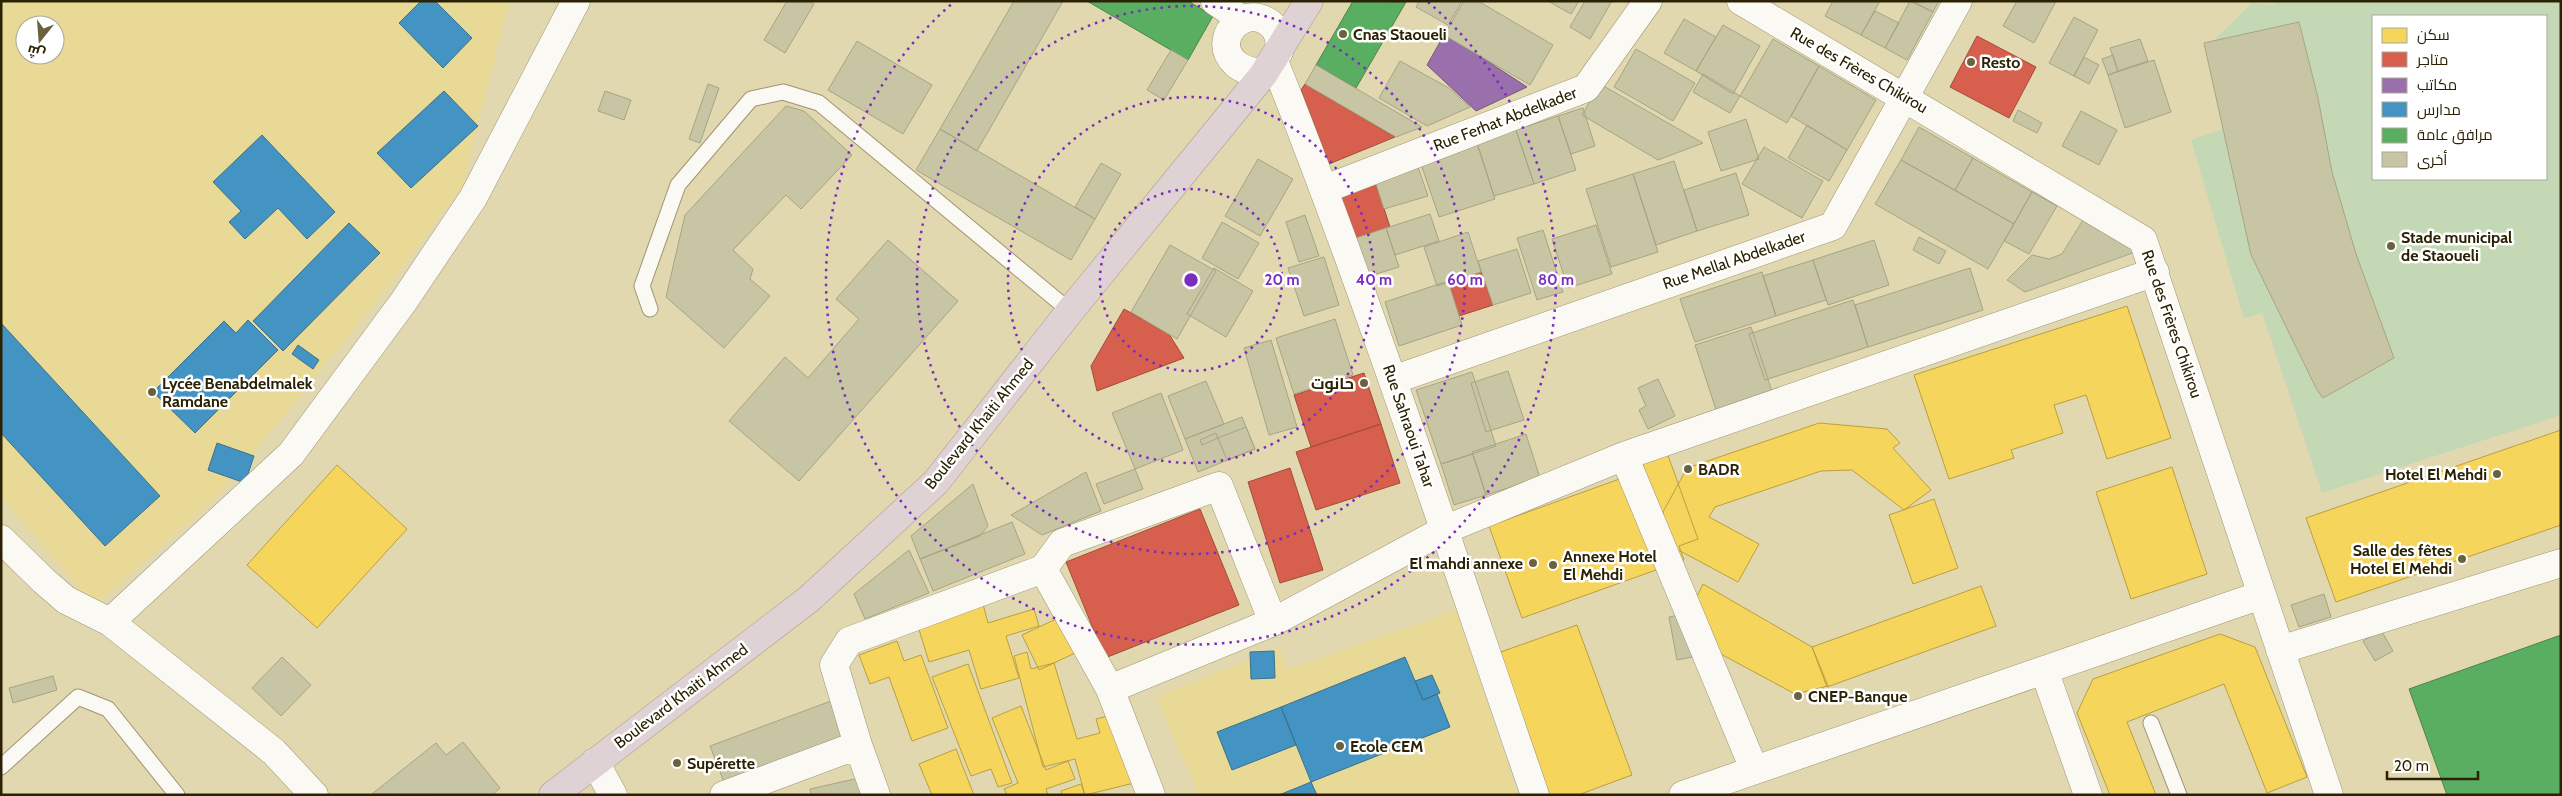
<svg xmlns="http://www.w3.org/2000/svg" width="2562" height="796" viewBox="0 0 2562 796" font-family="Cabin,Cairo,sans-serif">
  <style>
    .built { fill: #e9d997; fill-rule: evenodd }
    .green { fill: #c5d8b6; fill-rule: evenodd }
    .homes { fill: #f6d55c; stroke: #b99f41 }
    .shops { fill: #d6604d; stroke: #a24d37 }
    .offices { fill: #9970ab; stroke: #785979 }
    .schools { fill: #4393c3; stroke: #3c7189 }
    .public { fill: #5aae61; stroke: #4c8445 }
    .building { fill: #c7c5a4; stroke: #a7a484 }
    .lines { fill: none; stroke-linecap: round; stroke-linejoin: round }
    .lane-casing { stroke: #9d9574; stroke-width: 17 }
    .street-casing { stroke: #9d9574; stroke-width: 29 }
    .highway-casing { stroke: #ad9a90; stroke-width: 29 }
    .lane { stroke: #fbf9f3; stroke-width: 15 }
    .street { stroke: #fbf9f3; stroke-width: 28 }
    .highway { stroke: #dfd2d5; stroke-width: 28 }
    .ring { fill: none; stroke: #7b2cbf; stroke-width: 2.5; stroke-dasharray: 2.5 5 }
    .poi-dot { fill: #6a623f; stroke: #fff; stroke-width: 2 }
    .labels { text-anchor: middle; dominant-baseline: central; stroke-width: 5; stroke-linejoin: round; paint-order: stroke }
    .poi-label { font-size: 16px; font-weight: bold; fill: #2a2203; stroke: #fff; text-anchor: start }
    .street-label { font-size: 16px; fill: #2a2203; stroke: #fff }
    .centre { fill: #7b2cbf; stroke: #fff; stroke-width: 2.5 }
    .ring-label { font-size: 15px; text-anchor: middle; font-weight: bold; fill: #7b2cbf; stroke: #fff; stroke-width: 5; stroke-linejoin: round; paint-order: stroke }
  </style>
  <rect width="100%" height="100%" fill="#e2d8af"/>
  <!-- built -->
  <path class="built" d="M1 1H509L463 185 386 290 220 494 95 606 1 498ZM25 25H55V55H25Z
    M1456 610 1518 795H1199L1156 697 1280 648 1287 670Z"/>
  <!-- green -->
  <path class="green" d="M2276 1H2561V415L2322 493 2262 313 2244 319 2191 140 2223 129 2216 38 2252 3 2274 5ZM2373 16H2546V179H2373Z"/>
  <!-- homes -->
  <path class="homes" d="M2127 306 2171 438 2107 459 2086 395 2054 405 2063 433 2011 450 2014 458 1949 479 1914 375Z
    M1819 423 1887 429 1900 443 1893 448 1931 490 1904 510 1852 470 1821 471 1715 507 1709 517 1759 544 1738 582 1669 545 1663 512 1687 468Z
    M2561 430V525L2336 602 2306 518Z
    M1665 447 1698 539 1679 546 1684 560 1522 618 1489 526 1625 477 1620 463Z
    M337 465 407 529 317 628 247 565Z
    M2172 467 2207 574 2131 599 2096 492Z
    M1934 499 1958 568 1913 584 1889 515Z
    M1703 584 1812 647 1828 686 1795 694 1680 632Z
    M1981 586 1996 626 1827 687 1812 647Z
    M983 604 988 623 1034 609 1039 626 1006 636 1019 678 981 689 969 650 929 662 917 623Z
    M1073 611 1090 646 1039 670 1022 635Z
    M1577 625 1632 775 1578 795H1546L1495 654Z
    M2220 634 2255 647 2307 777 2267 793 2224 684 2127 722 2156 795H2110L2077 713 2093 679Z
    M897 641 904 661 921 655 948 728 912 741 889 677 870 684 859 655Z
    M1027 652 1031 669 1054 663 1077 739 1100 733 1096 719 1117 714 1134 783 1085 795 1075 759 1043 767 1014 656Z
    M968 664 1012 783 998 787 991 769 971 776 932 677Z
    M1021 706 1046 770 1068 761 1075 779 1046 789 1048 795H1007L1004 789 1018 783 992 718Z
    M956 749 974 795H932L919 764Z
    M1081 784 1085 795H1062L1061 791Z"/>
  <!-- shops -->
  <path class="shops" d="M1977 36 2036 67 2009 118 1950 87Z
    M1305 84 1395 137 1329 164 1301 90Z
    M1375 181 1390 227 1350 240 1335 193Z
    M1481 271 1493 305 1459 316 1448 281Z
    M1124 309 1169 334 1184 358 1097 391 1091 366Z
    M1364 373 1381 424 1311 447 1294 395Z
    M1381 424 1400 483 1316 510 1296 452Z
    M1290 468 1323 570 1280 583 1248 482Z
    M1200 509 1239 605 1105 658 1066 562Z"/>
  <!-- offices -->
  <path class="offices" d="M1444 35 1478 55 1527 87 1476 111 1427 65Z"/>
  <!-- schools -->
  <path class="schools" d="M421 1H435L472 38 443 68 399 23Z
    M444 91 478 126 411 188 377 153Z
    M262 135 335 212 307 239 278 208 245 239 229 222 241 211 213 182Z
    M349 223 380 253 283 351 253 321Z
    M248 320 278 350 195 433 153 392 224 321 236 333Z
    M1 323 160 496 105 546 1 433Z
    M298 345 319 360 313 369 292 354Z
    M217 443 254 456 245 483 208 470Z
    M1274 651 1275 678 1251 679 1250 652Z
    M1405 657 1423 700 1437 694 1450 727 1311 782 1281 707Z
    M1432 675 1440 693 1423 700 1415 681Z
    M1281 707 1296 745 1232 770 1217 732Z
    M1311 782 1317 795H1279Z"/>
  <!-- public -->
  <path class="public" d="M1087 1H1188L1213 16 1188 60Z
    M1353 1 1406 2 1356 88 1316 65Z
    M2561 635V795H2447L2409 689Z"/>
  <!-- building -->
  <path class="building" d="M787 1H809L814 4 785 53 764 40Z
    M1014 1H1063L977 151 940 129Z
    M1419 1H1462L1448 25 1416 7Z
    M1464 1H1478L1553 45 1530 85 1444 35Z
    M1548 1H1579L1571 14Z
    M1585 1H1612L1590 39 1570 27Z
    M1833 1H1880L1861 35 1825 16Z
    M1910 1 1933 12 1907 60 1885 48Z
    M1912 1H1939L1933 12Z
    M2017 1H2056L2034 43 2003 26Z
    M1875 11 1899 23 1885 48 1861 35Z
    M2074 17 2098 30 2074 76 2049 63Z
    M1684 19 1716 37 1696 71 1664 53Z
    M2299 22 2318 98 2332 172 2356 254 2394 358 2323 398 2317 390 2251 255 2204 43Z
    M1723 25 1760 46 1733 94 1696 71Z
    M1773 39 1819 66 1787 123 1740 96Z
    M2140 39 2148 61 2118 71 2110 48Z
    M857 41 932 85 903 134 828 90Z
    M1636 49 1695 83 1673 121 1614 87Z
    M1171 50 1188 60 1164 100 1147 90Z
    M2113 55 2118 71 2108 75 2102 59Z
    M2084 57 2099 65 2089 84 2074 76Z
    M2154 60 2171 112 2125 128 2108 75Z
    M1400 61 1449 88 1470 107 1427 126 1379 98Z
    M1316 65 1422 127 1396 137 1305 84Z
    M1819 66 1876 100 1847 150 1791 116Z
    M1703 74 1740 96 1730 113 1693 92Z
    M708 84 719 88 700 143 689 139Z
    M1600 84 1703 143 1658 160 1582 115Z
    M605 91 631 100 624 120 598 111Z
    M786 106 804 111 852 155 801 209 786 195 733 250 753 269 750 279 770 296 724 348 666 297 685 215Z
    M1583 108 1595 146 1571 154 1558 116Z
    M2018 110 2042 123 2037 133 2013 121Z
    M2081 111 2117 130 2099 165 2062 146Z
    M1558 116 1576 170 1534 184 1516 130Z
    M1746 119 1759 159 1721 171 1708 132Z
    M1807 125 1847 150 1829 181 1788 158Z
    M1919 127 1973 158 1955 190 1901 160Z
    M940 129 1095 219 1071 260 916 170Z
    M1516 130 1534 184 1494 196 1477 143Z
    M1477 143 1495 199 1439 217 1420 161Z
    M1764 147 1823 181 1802 218 1742 184Z
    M1973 158 2032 192 2014 224 1955 190Z
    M1258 159 1293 179 1260 236 1225 216Z
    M1901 160 2014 224 1988 269 1875 204Z
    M1674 161 1697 231 1656 245 1633 174Z
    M1101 163 1121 174 1095 219 1075 207Z
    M1418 167 1428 196 1384 209 1375 181Z
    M1736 173 1749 215 1697 231 1684 190Z
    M1633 174 1658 252 1611 267 1586 189Z
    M2032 192 2057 206 2029 254 2004 241Z
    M1430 214 1439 241 1395 255 1386 228Z
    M1305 215 1319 256 1299 262 1286 222Z
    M2086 215 2138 251 2025 292 2007 280 2032 255 2049 259 2062 254Z
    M1222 222 1259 243 1238 279 1202 258Z
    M1596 225 1612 274 1568 288 1552 239Z
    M1386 228 1399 267 1363 278 1350 240Z
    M1543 230 1563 292 1537 300 1517 238Z
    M1468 232 1481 272 1437 286 1424 247Z
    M1919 237 1946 251 1939 264 1913 250Z
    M888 240 958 301 799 481 729 421 785 357 808 378 859 319 836 299Z
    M1874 240 1889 285 1828 305 1813 260Z
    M1170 245 1216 271 1177 339 1131 312Z
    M1517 249 1531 293 1493 305 1478 261Z
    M1324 257 1339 305 1304 316 1288 268Z
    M1813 260 1826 300 1776 316 1763 276Z
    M1214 268 1253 291 1226 337 1187 314Z
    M1970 268 1983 310 1868 347 1855 305Z
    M1762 272 1776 316 1695 342 1680 299Z
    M1448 281 1462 325 1399 346 1385 302Z
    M1853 300 1868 347 1765 380 1749 334Z
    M1335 319 1353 375 1294 394 1276 338Z
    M1751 327 1773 395 1717 413 1695 345Z
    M1271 340 1297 427 1269 435 1244 348Z
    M1508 371 1524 420 1486 432 1471 383Z
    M1472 372 1496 446 1441 464 1416 390Z
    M1658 379 1675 416 1648 429 1639 410 1646 406 1638 388Z
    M1206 381 1224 424 1185 439 1168 396Z
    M1161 393 1183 450 1135 469 1112 413Z
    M1242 417 1255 449 1198 472 1185 439Z
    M1246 427 1255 449 1227 460 1218 438Z
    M1216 433 1218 438 1202 445 1200 440Z
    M1526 434 1540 478 1486 495 1472 452Z
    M1473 454 1486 495 1454 505 1441 464Z
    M1135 469 1143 489 1104 504 1096 484Z
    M1086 472 1101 511 1042 535 1011 515Z
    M973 484 988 526 980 536 920 559 911 536Z
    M1012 522 1025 554 933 591 920 559Z
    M909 550 929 593 865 619 854 594Z
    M2324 594 2331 617 2299 627 2291 605Z
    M1684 614 1692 657 1677 660 1669 617Z
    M2381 630 2393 651 2375 661 2363 641Z
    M282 657 311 685 281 716 252 688Z
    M53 676 57 690 13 703 9 688Z
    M839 698 856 742 727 790 710 746Z
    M463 742 500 788 492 795 372 794 436 743 446 755Z
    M859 778 863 795H811L810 789Z"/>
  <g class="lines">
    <defs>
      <path id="lane" d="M650 309 642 286 678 185 751 99 783 92 819 103 1070 311
        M2151 723 2179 795
        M1 767 78 697 108 709 177 795"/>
      <path id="street" d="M1215 1 1241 19
        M1741 1 2143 240 2329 795
        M1274 61C1370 302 1450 549 1535 795
        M1263 75C1254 72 1242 70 1235 63 1211 41 1241 4 1268 22 1279 29 1281 40 1279 52
        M1325 189 1586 88 1648 1
        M1393 380 1833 226 1958 1
        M1 539 44 581 66 600 110 622
        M1043 569 1062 543 1219 486 1273 622
        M2280 650 2561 563
        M2044 670 2088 795
        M1110 689 1273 622 1444 530 1624 456
        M595 762 613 795
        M1754 769 1624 456 2155 272
        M314 795 274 752 110 622 291 454 404 301 473 198 576 1
        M724 795 858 745
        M876 795 858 745 834 665 849 641 1043 569 1110 689 1151 795
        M1683 795 2261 595"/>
      <path id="highway" d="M553 795 809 599 936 482 1070 311 1263 75 1309 1"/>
    </defs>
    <!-- lane casing -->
    <use href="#lane" class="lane-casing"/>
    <!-- street casing -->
    <use href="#street" class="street-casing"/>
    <!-- highway casing -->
    <use href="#highway" class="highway-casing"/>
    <!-- lane -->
    <use href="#lane" class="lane"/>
    <!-- street -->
    <use href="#street" class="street"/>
    <!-- highway -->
    <use href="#highway" class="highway"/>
  </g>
  <!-- distance rings -->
  <g class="ring">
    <circle cx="1191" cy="280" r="91"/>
    <circle cx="1191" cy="280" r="183"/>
    <circle cx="1191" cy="280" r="274"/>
    <path d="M1428 2A365 365 0 1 1 954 2"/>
  </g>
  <!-- markers -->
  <g class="poi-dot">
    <circle cx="1343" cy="34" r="5"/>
    <circle cx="1971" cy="62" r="5"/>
    <circle cx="2391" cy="246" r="5"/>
    <circle cx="1364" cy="383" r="5"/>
    <circle cx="152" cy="392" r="5"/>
    <circle cx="1688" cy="469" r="5"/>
    <circle cx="2497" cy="474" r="5"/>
    <circle cx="2462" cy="559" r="5"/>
    <circle cx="1533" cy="563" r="5"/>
    <circle cx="1553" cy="565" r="5"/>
    <circle cx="1798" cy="696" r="5"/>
    <circle cx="1340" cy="746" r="5"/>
    <circle cx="677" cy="763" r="5"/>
  </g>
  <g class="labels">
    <!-- poi labels -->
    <g class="poi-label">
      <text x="1353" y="34">Cnas Staoueli</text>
      <text x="1981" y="62">Resto</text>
      <text x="2401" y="237">Stade municipal<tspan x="2401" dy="18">de Staoueli</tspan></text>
      <text x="162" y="383">Lycée Benabdelmalek<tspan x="162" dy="18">Ramdane</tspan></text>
      <text x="1354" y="383" text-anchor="end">حانوت</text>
      <text x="1698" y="469">BADR</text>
      <text x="2487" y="474" text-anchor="end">Hotel El Mehdi</text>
      <text x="2452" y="550" text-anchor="end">Salle des fêtes<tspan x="2452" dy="18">Hotel El Mehdi</tspan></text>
      <text x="1563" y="556">Annexe Hotel<tspan x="1563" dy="18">El Mehdi</tspan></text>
      <text x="1523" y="563" text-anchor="end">El mahdi annexe</text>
      <text x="1808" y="696">CNEP-Banque</text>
      <text x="1350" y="746">Ecole CEM</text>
      <text x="687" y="763">Supérette</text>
    </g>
    <!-- street labels -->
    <g class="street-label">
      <text transform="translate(1859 70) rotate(30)">Rue des Frères Chikirou</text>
      <text transform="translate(1505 119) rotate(-21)">Rue Ferhat Abdelkader</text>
      <text transform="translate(1734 260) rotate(-19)">Rue Mellal Abdelkader</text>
      <text transform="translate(2172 324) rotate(71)">Rue des Frères Chikirou</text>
      <text transform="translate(979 424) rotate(-51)">Boulevard Khaiti Ahmed</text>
      <text transform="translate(1409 426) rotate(71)">Rue Sahraoui Tahar</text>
      <text transform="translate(681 696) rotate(-37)">Boulevard Khaiti Ahmed</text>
    </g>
  </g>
  <circle cx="1191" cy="280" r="8" class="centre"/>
  <g class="ring-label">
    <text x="1282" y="285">20 m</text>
    <text x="1374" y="285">40 m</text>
    <text x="1465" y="285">60 m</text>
    <text x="1556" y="285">80 m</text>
  </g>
  <!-- border -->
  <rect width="2562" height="796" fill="none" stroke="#2a2203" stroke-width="5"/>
  <!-- legend -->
  <rect x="2372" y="15" width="175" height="165" fill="#ffffff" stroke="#aaa79a"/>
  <rect x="2382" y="28" width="25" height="15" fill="#f6d55c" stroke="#aaa79a"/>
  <text x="2417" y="40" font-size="15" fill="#2a2203">سكن</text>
  <rect x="2382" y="52" width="25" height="15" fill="#d6604d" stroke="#aaa79a"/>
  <text x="2417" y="65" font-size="15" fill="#2a2203">متاجر</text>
  <rect x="2382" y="78" width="25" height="15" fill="#9970ab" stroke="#aaa79a"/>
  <text x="2417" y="90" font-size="15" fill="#2a2203">مكاتب</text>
  <rect x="2382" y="102" width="25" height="15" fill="#4393c3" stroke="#aaa79a"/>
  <text x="2417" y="115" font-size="15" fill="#2a2203">مدارس</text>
  <rect x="2382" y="128" width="25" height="15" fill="#5aae61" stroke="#aaa79a"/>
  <text x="2417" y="140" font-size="15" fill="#2a2203">مرافق عامة</text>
  <rect x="2382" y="152" width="25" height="15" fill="#c7c5a4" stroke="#aaa79a"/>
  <text x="2417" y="165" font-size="15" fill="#2a2203">أخرى</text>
  <!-- north arrow -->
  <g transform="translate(40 40) rotate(197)"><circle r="24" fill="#ffffff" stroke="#aaa79a"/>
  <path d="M0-4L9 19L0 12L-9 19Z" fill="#6a623f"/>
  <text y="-8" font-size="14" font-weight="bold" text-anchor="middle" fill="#2a2203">ش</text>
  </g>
  <!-- scale -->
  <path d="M2387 771v8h91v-8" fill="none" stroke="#2a2203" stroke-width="2.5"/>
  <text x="2394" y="771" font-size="15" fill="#2a2203" stroke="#ffffff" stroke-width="4" paint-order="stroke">20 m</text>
</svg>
